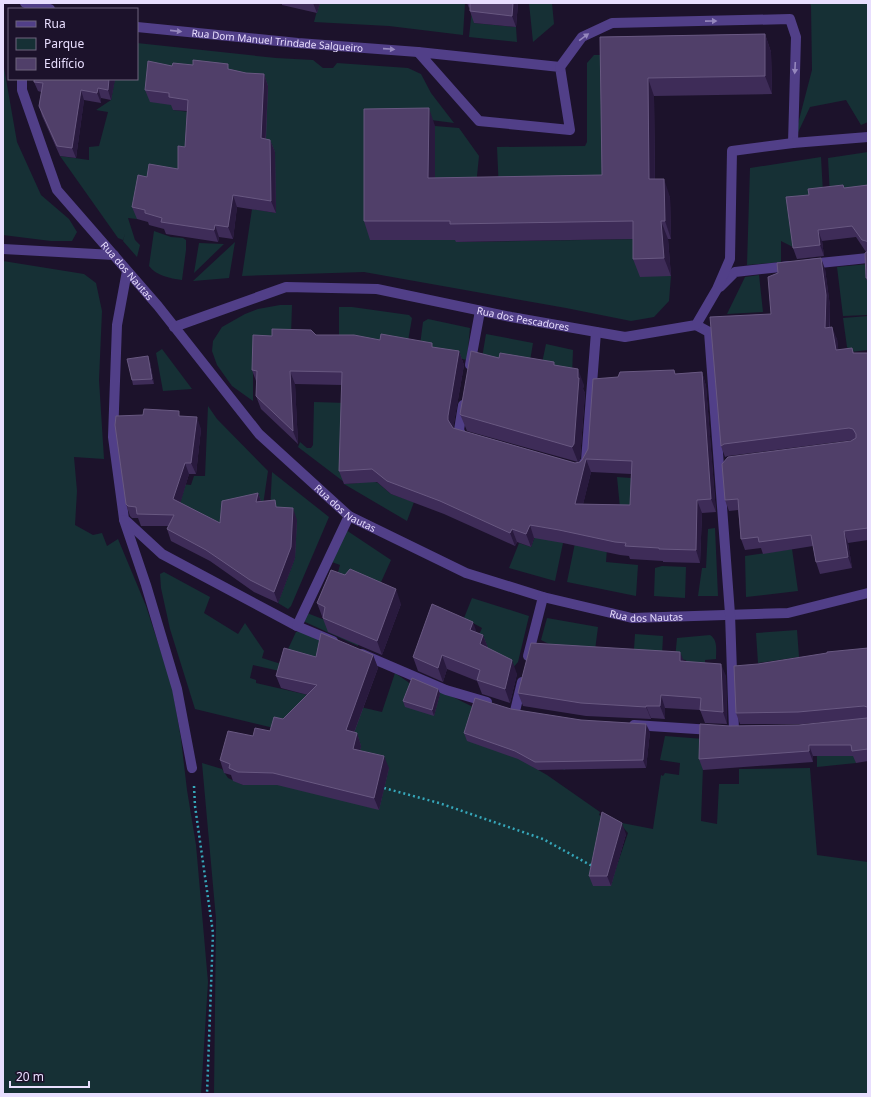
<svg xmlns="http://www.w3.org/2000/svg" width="871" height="1097" viewBox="0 0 871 1097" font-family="'Noto Sans',sans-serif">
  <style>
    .green { fill: #163035 }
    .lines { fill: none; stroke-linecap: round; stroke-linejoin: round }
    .path { stroke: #36a7ba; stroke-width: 2.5; stroke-dasharray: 2 3; stroke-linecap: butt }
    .minor { stroke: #513f88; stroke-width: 10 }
    .wall { fill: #3e2c58; fill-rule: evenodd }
    .shaded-wall { fill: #291a3e }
    .building { fill: #503f69; stroke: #685881; fill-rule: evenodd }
    .oneway { fill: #9587bd }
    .labels { text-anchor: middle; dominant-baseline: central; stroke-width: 3; stroke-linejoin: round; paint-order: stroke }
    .street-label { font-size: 10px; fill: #e8defe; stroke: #1c122b }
  </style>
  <rect width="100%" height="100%" fill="#1c122b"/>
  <!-- green -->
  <path class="green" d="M319 3H465L463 35 389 26 314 22Z
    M529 3H552L554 24 533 42Z
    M810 3H868V122L861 125 846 100 810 107 793 143 812 70 811 6Z
    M472 10 474 23 516 27 517 42 469 37Z
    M137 43 276 58 313 60 323 68H333L337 63 408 68 421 74 431 93 454 123 431 120 371 128 456 215 457 242 640 239 671 276 669 301 654 317 631 321 566 308 364 272 242 276 252 209 276 213 249 147 253 119 173 105V110L197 113 182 181 143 187 137 219 128 218 135 240 140 245 137 257 123 241 125 234 123 240 118 238 60 156 89 160V147L99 146 108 112 96 110 111 100 115 79H137Z
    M594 55H607L609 193 499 191 497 147 585 146 587 142V63Z
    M3 62 17 142 41 195 69 219 77 232 72 241H51L3 235Z
    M435 126 459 128 479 156 475 196 435 197Z
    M868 152V200L830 196 828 158Z
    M821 157 823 193 795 248 781 241V262L747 265 750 168Z
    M154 231 171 237 183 238 186 240V250L182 280C169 278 157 276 149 266Z
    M235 242 229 278 193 281Z
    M199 243 224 244 194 273Z
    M3 261 84 274 96 283 102 311 99 380 104 459 74 457 77 491 75 525 93 535 102 533 107 546 118 539 146 606 172 686 181 739 187 790 196 845 208 982 201 1094H3Z
    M868 264V315L843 316 837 267Z
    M759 275 763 312 727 314 745 277Z
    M280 305H292L291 336 253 343V401L232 386 217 365 212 351 213 341 222 327 245 314 258 309Z
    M339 307H352L409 315 412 318 408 341 339 374Z
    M868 316V350L851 352 847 347 843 318Z
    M428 319 470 328 467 360 445 355 420 345 423 322Z
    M486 334 533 343 529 367 475 400Z
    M546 344 573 350 572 375 541 368Z
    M162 349 192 389 163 391 156 353Z
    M314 402 347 403 344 482 298 447 300 442 307 448H311L313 445Z
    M208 406 217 419 268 471 263 505 224 535 185 518 170 483 191 485 194 476H205Z
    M272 472 329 517 291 606 288 609 278 603 295 558 270 512Z
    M617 477 631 478 632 508H620Z
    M371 480 378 483 391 494 414 502 407 521 344 484 358 483Z
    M610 508 606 562 638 565 636 596 567 582 582 509Z
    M544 513 560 542 563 543 555 581 509 568 519 543 531 547Z
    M715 528 718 596H698L702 568H706L708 529Z
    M346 530 391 560 377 591 339 578 341 573 338 572 340 565 332 562Z
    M792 549 798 591 746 597 745 556Z
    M662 566 686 567 685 598 654 596 655 568Z
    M164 572 210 597 204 613 238 634 245 623 264 651 262 658 281 664 296 632 302 631 324 643 320 672H284L253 665 250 678 256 680V683L382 712 395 673 408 682 412 687 439 690 477 709 566 742 565 770 552 765 533 767 547 775 600 812 599 815 607 819 610 886 628 833 621 825 622 823 653 829 661 775 663 776 665 773 679 775 680 763 660 760 665 736 704 739 701 821 717 824 719 784H739V769L810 768 817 855 868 862V1094H214L216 919 202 763 222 769 228 778 243 785 278 729 195 709 170 629 161 588 160 574Z
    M472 598 529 616 518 662 511 670 475 644 482 628 464 618Z
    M307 613 361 634 358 646 303 621Z
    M547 618 598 627 594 658 551 645 541 640Z
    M797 630 799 657 758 663 756 633Z
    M635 634 663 636 662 655 633 664Z
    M710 635C718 640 716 650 716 659L705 660V669L687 668 686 660 675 659 677 638Z
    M817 735 855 756 856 763 817 767Z"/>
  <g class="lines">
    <!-- path -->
    <path class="path" d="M194 786 195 806 213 933 207 1094
      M384 788 439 803 543 839 594 867"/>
    <!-- minor -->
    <g class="minor">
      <path d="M25 3 50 9"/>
      <path id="s1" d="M137 27 298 43 418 52"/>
      <path d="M418 52 560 67 570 130 479 121Z"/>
      <path d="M560 67 582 37 612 23 790 19 796 37 793 143"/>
      <path id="s2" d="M22 79V90L57 190 158 306 259 434 349 516 466 573 543 597 632 618 788 613 868 593"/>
      <path d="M3 249 114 255"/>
      <path d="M810 264 868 258"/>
      <path d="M127 271 117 325 113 437 124 519 162 554 297 626 333 641"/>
      <path d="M720 287 735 272 790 266"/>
      <path d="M696 325 709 332 730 614 734 731"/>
      <path id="s3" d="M174 327 286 287 377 289 511 317 625 337 696 325 717 289 730 259 732 151 793 143 868 137"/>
      <path d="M470 365 480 311"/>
      <path d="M463 405 459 430 462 436 467 438"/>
      <path d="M584 463 586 461 596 332"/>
      <path d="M124 520 146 585 177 689 192 768"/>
      <path d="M297 626 349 516"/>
      <path d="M362 654 446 690 487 702"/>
      <path d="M528 656 543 597"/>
      <path d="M515 711 522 682"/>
      <path d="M634 725 712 730"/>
    </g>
  </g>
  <!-- wall -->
  <path class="wall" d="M282 3H320L317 13 282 5Z
    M467 3H518L516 27 474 23 470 11V7L469 8Z
    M765 34 771 52 772 94 654 96 655 179 670 197 671 239H668L671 276 640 277 633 259V239L456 242 455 240H370L364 221 435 126V178L602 175 600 37Z
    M172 66 230 69 246 73 264 74 268 86 266 139 270 140 275 152 276 213 237 207 233 239 219 237 218 242 166 234 164 229 149 225 148 222 137 219 132 207 147 177 178 169 185 147 187 111 173 110 171 105 150 102 145 90Z
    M34 79H115L111 100 101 98V103L84 100 76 158 60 156 42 116 39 106 41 92 38 91 34 82Z
    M868 185V284L866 278 867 252H866L856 237 822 241 824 256 797 259 793 248 809 195 845 188Z
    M825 269 830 306V328L837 339 838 350 852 348 854 353H868V540L848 543 852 568 820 574 816 562 813 546 763 554 761 548 745 550 741 539 738 510 729 511 725 500 851 441 853 440 728 456 725 457 721 446 771 314Z
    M316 335 380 340 459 351 464 365 453 428 575 463 580 462 676 374 702 372 706 386 716 512 702 513 700 563 663 562V561L630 559 629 556 620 555 563 543 534 538 531 547 517 542 515 546 444 514 391 494 377 482 344 484 339 471 342 385 295 384 298 444 261 409 256 396V381L252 370 272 336ZM591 472 631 474 630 505 583 504Z
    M499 358 555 365 584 385 583 389 585 393 580 459 578 462 467 431 460 414Z
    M150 362 154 384 133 385 132 380Z
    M180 416 201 429 196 474H189L180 503 220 523 258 493 261 501 277 507 297 520 295 558 278 603 254 592 210 561 171 541 167 529 168 526H141L138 518H132L130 516 126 504Z
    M317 603 401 604 382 655 328 632Z
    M477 633 483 635 488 648 517 674 510 703 482 694 477 681 447 669 443 682 418 671 413 657Z
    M868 648V761L856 763 853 756H813V762L703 770 699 759 730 726 799 725 867 718H868L803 724H740L736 713 758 664Z
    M373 655 378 668 354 733H357L361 746 360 750 389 768 379 810 277 785H243L233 781 231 775 224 773 220 760 253 736 270 731 308 695 281 688 276 676 316 657Z
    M684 661 726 676 727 724 705 723 700 710 665 708V719L651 718V719L586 716 523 706 518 693Z
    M438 689 440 694 434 716 405 707 403 701Z
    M650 732 646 768 538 770 518 759 467 741 464 733Z
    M626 834 611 886H593L589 876Z"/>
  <!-- shaded-wall -->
  <path class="shaded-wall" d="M313 3H320L317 13Z
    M513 3H518L516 27 512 16Z
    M765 34 771 52 772 94 765 76Z
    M264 74 268 86 265 150 261 138Z
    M648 78 654 96 655 197 649 179Z
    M109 79H115L111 100 108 90Z
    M98 88 101 98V103L97 93Z
    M81 90 84 100 76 158 72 148Z
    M429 108 435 126V196L428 178Z
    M270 140 275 152 276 213 271 201Z
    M664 179 670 197 671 239 665 221Z
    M233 195 237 207 233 239 228 227Z
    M661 221 668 239 671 276 664 258Z
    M215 225 219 237 218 242 214 230Z
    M818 230 822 241 824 256 820 245Z
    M821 258 825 269 830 306 829 339 825 328Z
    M832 327 837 339 840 361 836 350Z
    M459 351 464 365 453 429 448 420V416Z
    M148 356 150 362 154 384 152 379Z
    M578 369 584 385 583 389 585 393 580 459 578 462 572 447Z
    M290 371 295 384 298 444 293 431Z
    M702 372 706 386 716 512 711 499Z
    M197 417 201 429 196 474 191 463Z
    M586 459 591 472 580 517 575 504Z
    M185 463 189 474 178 511 173 499Z
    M258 493 262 504 256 502Z
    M697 500 702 513 700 563 696 550Z
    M293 508 297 520 295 558 278 603 274 592Z
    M530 525 534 538 531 547 526 534Z
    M512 529 517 542 515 546 510 533Z
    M844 531 848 543 852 568 848 557Z
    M396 589 401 604 382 655 377 641Z
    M473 622 478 636 470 630Z
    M483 635 488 648 480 644Z
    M680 652 685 664 680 661Z
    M373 655 378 668 350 743 346 730Z
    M442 655 447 669 443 682 438 668Z
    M512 660 517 674 510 703 505 689Z
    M721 664 726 676 727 724 723 712Z
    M438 689 440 694 434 716 432 710Z
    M661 695 665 708V719L660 706Z
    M646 706 651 718V719L646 707Z
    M646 724 650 732 646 768 643 760Z
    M357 733 361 746 358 761 353 749Z
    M809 745 813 756V762L809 751Z
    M384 756 389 768 379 810 374 798Z
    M622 823 626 834 611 886 607 876Z"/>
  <!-- building -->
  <path class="building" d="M470 3H513L512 16 470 11Z
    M765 34V76L648 78 649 179H664L665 221H661L664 258 633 259V221L450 224V221H364V109L429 108 428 178 602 175 600 37Z
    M193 60 228 64V69L246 73 264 74 261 138 270 140 271 201 233 195 228 227 215 225 214 230 161 222 162 218 145 213V210L132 207 138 175 147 177 149 164 178 169V146L185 147 188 100 169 97V93L145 90 148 61 172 66 173 63 193 65Z
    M34 79H109L108 90 98 88 97 93 81 90 72 148 57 146 39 106 43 83 34 82Z
    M843 185 844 188 868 185V242L866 241 862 240 852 226 818 230 820 245 793 248 786 197 809 195 808 189Z
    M868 251V278H866L865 253Z
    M821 258 826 295 825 328 832 327 836 350 852 348 853 353H868V528L844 531 848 557 816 562 811 535 759 542 758 537 741 539 738 499 725 500 722 464 728 457 851 441 856 438V434L853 429 849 428 724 444 721 446 710 317 771 314 768 277 778 273 777 263Z
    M272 329 311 330 316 335H354L380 340 381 334 432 343V347L459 351 448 416V420L453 428 575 463 580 462 582 460 588 449 593 379 618 377 620 372 674 370 675 374 702 372 711 499 697 500 696 550 659 549V548L625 546 626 543 615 542 559 530 530 525 526 534 512 529 510 533 440 501 387 481 372 469 339 471 342 372 290 371 293 431 256 396 257 371 252 370 253 335 272 336ZM586 459 632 461 630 505 575 504Z
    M471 351 499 358 500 353 554 362V365L578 369V378H579L574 444 572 447 461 415 460 414Z
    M148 356 152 379 132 380 127 359Z
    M144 409 179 411V416L197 417 191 463H185L173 499 220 523 222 501 258 493 256 502 275 500 276 507 293 508 291 547 274 592 250 580 206 550 167 529 174 515 137 514 136 507 128 506 126 504 115 425 116 416 143 415Z
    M350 569 396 589 377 641 323 618 325 607 317 603 331 570 345 575Z
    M432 604 473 622 470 630 483 635 480 644 512 660 505 689 477 680 480 670 442 655 438 668 413 657Z
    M321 633 373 655 346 730 357 733 353 749 384 756 374 798 273 773 238 772 229 768 230 764 220 760 228 731 253 736 255 728 270 731 274 717 283 719 317 685 276 676 284 648 316 657Z
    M531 643 680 652V661L721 664 723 712 700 710 701 698 661 695 660 706H646V707L581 703 518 693Z
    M868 648V708L867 707 864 706 798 712 736 713 734 666 758 664 827 653V652Z
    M412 678 438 689 432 710 403 701Z
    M475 698 511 709 581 720 646 724 643 760 535 762 515 751 464 733Z
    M868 717V749L852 751 851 745H809V751L699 759 700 724 730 726 799 725 867 718Z
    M602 812 622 823 607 876H589Z"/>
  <!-- one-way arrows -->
  <defs><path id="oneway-solid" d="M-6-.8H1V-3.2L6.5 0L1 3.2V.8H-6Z"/></defs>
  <g class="oneway">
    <use href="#oneway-solid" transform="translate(711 21) rotate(-1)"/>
    <use href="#oneway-solid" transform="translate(176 31) rotate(6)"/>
    <use href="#oneway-solid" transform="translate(584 37) rotate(-36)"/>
    <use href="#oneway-solid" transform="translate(389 49) rotate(4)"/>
    <use href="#oneway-solid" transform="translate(795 68) rotate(93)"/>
  </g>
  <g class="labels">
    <!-- street labels -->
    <g class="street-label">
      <text stroke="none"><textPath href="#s1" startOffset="141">Rua Dom Manuel Trindade Salgueiro</textPath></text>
      <text stroke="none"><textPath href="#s2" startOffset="224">Rua dos Nautas</textPath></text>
      <text stroke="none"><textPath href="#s3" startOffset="359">Rua dos Pescadores</textPath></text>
      <text stroke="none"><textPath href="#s2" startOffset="548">Rua dos Nautas</textPath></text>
      <text stroke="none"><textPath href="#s2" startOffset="872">Rua dos Nautas</textPath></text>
    </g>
  </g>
  <!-- border -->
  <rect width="871" height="1097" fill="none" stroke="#e8defe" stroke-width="8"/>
  <!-- legend -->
  <rect x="8" y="8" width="130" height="72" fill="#1c122b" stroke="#6e647f"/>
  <rect x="16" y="21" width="20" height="6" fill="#513f88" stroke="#6e647f"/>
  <text x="44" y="28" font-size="12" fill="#e8defe">Rua</text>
  <rect x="16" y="38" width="20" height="12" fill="#163035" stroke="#6e647f"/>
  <text x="44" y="48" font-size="12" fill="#e8defe">Parque</text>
  <rect x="16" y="58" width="20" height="12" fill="#503f69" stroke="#6e647f"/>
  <text x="44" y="68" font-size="12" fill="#e8defe">Edifício</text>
  <!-- scale -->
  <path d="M10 1081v6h79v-6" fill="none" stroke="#e8defe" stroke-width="2"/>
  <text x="16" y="1081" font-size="12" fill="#e8defe" stroke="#1c122b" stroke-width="3" paint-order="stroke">20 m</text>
</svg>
